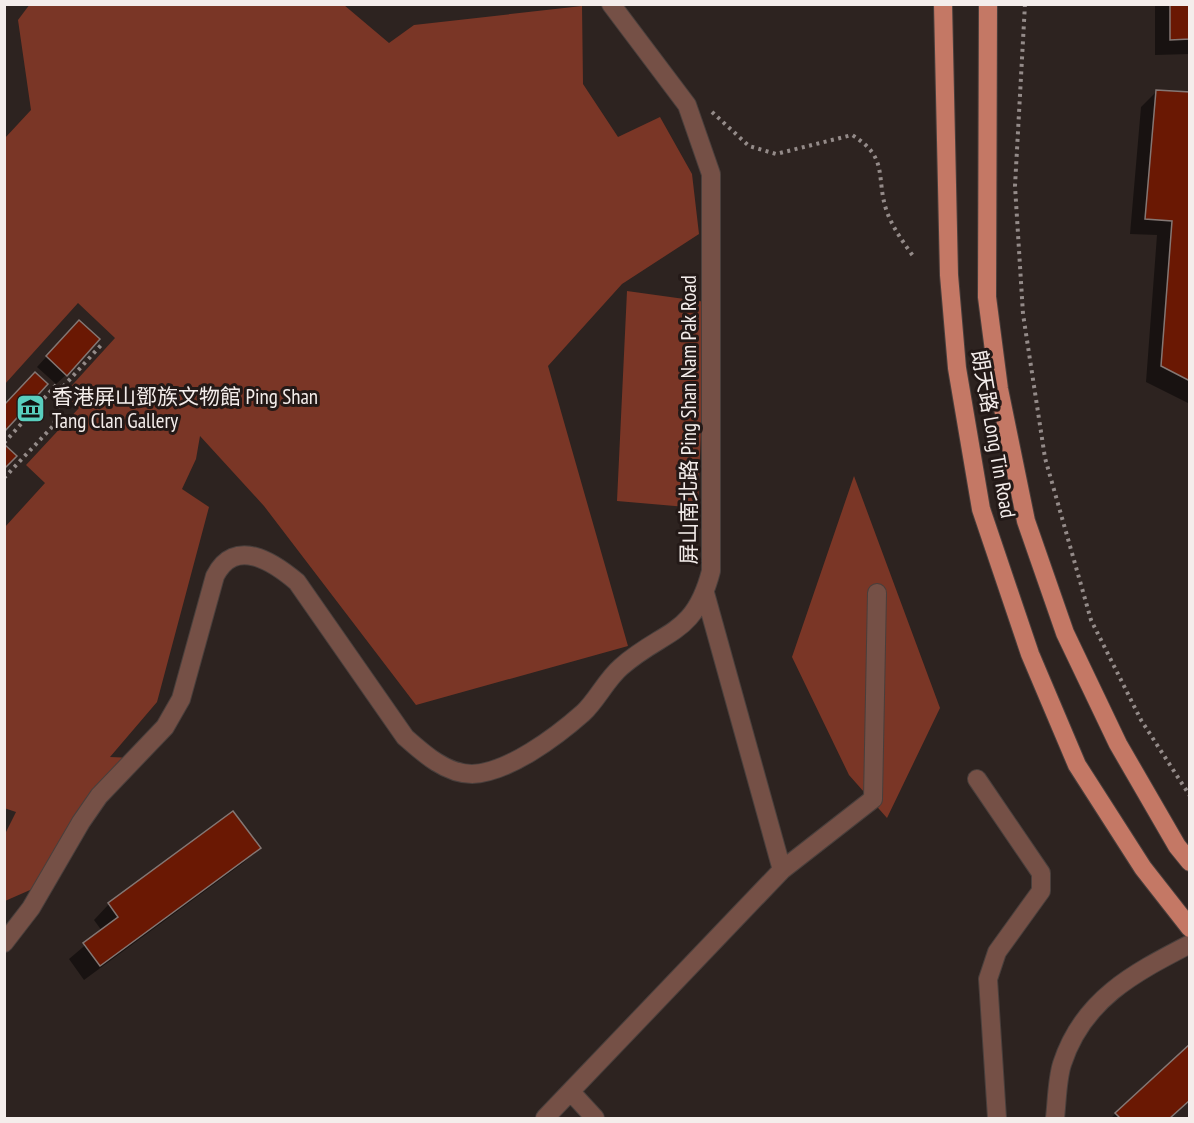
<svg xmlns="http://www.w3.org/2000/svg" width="1194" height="1123" viewBox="0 0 1194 1123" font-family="'PT Sans Narrow','Noto Sans TC',sans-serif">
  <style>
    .green { fill: #7a3626 }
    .shadow { fill: #0007 }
    .building { fill: #6a1803; stroke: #847774; stroke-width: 1.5 }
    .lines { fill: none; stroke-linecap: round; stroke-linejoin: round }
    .minor-casing { stroke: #493f3c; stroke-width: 20 }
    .major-casing { stroke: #493f3c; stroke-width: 20 }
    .path { stroke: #948b89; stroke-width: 4; stroke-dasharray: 3 4.5; stroke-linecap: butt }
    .minor { stroke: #755046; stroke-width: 18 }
    .major { stroke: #c47865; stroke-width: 18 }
    .labels { text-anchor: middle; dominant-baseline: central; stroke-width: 6; stroke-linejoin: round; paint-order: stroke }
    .poi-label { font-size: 21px; fill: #f4edeb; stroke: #231917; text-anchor: start }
    .street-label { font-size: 21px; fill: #f4edeb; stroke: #231917 }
  </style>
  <rect width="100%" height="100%" fill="#2d2320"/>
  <!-- green -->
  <path class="green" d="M30 4 344 5 389 43 414 25 582 6 583 84 618 137 660 117 692 174 699 234 622 284 548 366 628 646 416 705 264 506 200 436 196 459 182 489 209 507 157 702 110 757 135 758 46 883 5 901 4 836 16 812 4 808 5 527 45 483 26 465 79 408 64 394 115 338 78 303 5 384V138L31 110 18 20Z
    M627 291 706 302 698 508 617 501Z
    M854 476 940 708 887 818 849 775 792 657Z"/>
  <!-- shadow -->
  <path class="shadow" d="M1155 4H1190V54L1155 55Z
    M1156 92 1190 93V404L1146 382 1157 235 1130 234 1141 107Z
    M69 332 66 375 56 384 37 367Z
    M233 813 259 848 243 863 84 980 69 959 102 931 94 920 109 904Z
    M1190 1046V1100L1169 1118H1111Z"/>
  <!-- building -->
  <path class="building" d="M1170 4H1190V39L1170 40Z
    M1156 90 1190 92V381L1161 366 1172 221 1145 219Z
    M79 320 100 339 67 376 46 356Z
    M35 372 48 384 4 432V405Z
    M4 444 17 456 4 469Z
    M233 811 261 848 100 966 83 943 118 917 108 903Z
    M1190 1044V1100L1170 1118H1120L1115 1113Z"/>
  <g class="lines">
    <defs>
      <path id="minor" d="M705 593 782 870
        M977 779 1041 873V891L997 952 988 979 997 1118
        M4 943 31 908 81 822 99 796 165 727 181 699 215 576C235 537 272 561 297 582L405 737C423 753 446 774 472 774 508 773 557 736 583 713 597 700 606 680 621 667 664 629 694 637 711 571V174L687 105 611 4
        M571 1092 595 1118
        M545 1118 782 870 873 799 877 593
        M1055 1118C1057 1101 1057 1080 1062 1064 1083 999 1134 973 1190 944"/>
      <path id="major" d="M943 4 949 275 957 368 981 509 1030 654 1077 765 1143 868 1190 928
        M988 4 987 297 999 389 1026 521 1065 633 1118 744 1177 846 1190 862"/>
    </defs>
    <!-- minor casing -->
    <use href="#minor" class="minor-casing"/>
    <!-- major casing -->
    <use href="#major" class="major-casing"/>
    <!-- path -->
    <path class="path" d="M1025 4 1015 186 1023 314 1045 458 1091 620 1141 720 1190 796
      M712 112 749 146 776 154 852 135C890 158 875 178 887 212 893 228 903 242 913 256
      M4 443 57 384 62 388
      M4 478 54 425 62 388 103 343"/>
    <!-- minor -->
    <use href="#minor" class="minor"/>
    <!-- major -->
    <use href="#major" class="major"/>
  </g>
  <!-- icons -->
  <defs>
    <symbol id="museum-square" viewBox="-11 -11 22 22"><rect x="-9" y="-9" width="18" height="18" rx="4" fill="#59cebe" stroke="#231917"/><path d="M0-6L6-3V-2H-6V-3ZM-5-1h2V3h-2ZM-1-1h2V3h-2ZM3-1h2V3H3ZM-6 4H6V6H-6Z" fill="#111"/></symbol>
  </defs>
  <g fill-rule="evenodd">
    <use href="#museum-square" x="14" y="392" width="33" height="33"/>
  </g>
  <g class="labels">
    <!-- poi labels -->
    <g class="poi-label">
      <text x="52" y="396">香港屏山鄧族文物館 Ping Shan<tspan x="52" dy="24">Tang Clan Gallery</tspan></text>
    </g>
    <!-- street labels -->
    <g class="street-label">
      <text transform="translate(688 420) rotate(-90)">屏山南北路 Ping Shan Nam Pak Road</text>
      <text transform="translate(994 434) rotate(80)">朗天路 Long Tin Road</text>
    </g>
  </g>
  <!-- border -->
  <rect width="1194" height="1123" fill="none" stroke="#f4edeb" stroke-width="12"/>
</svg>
